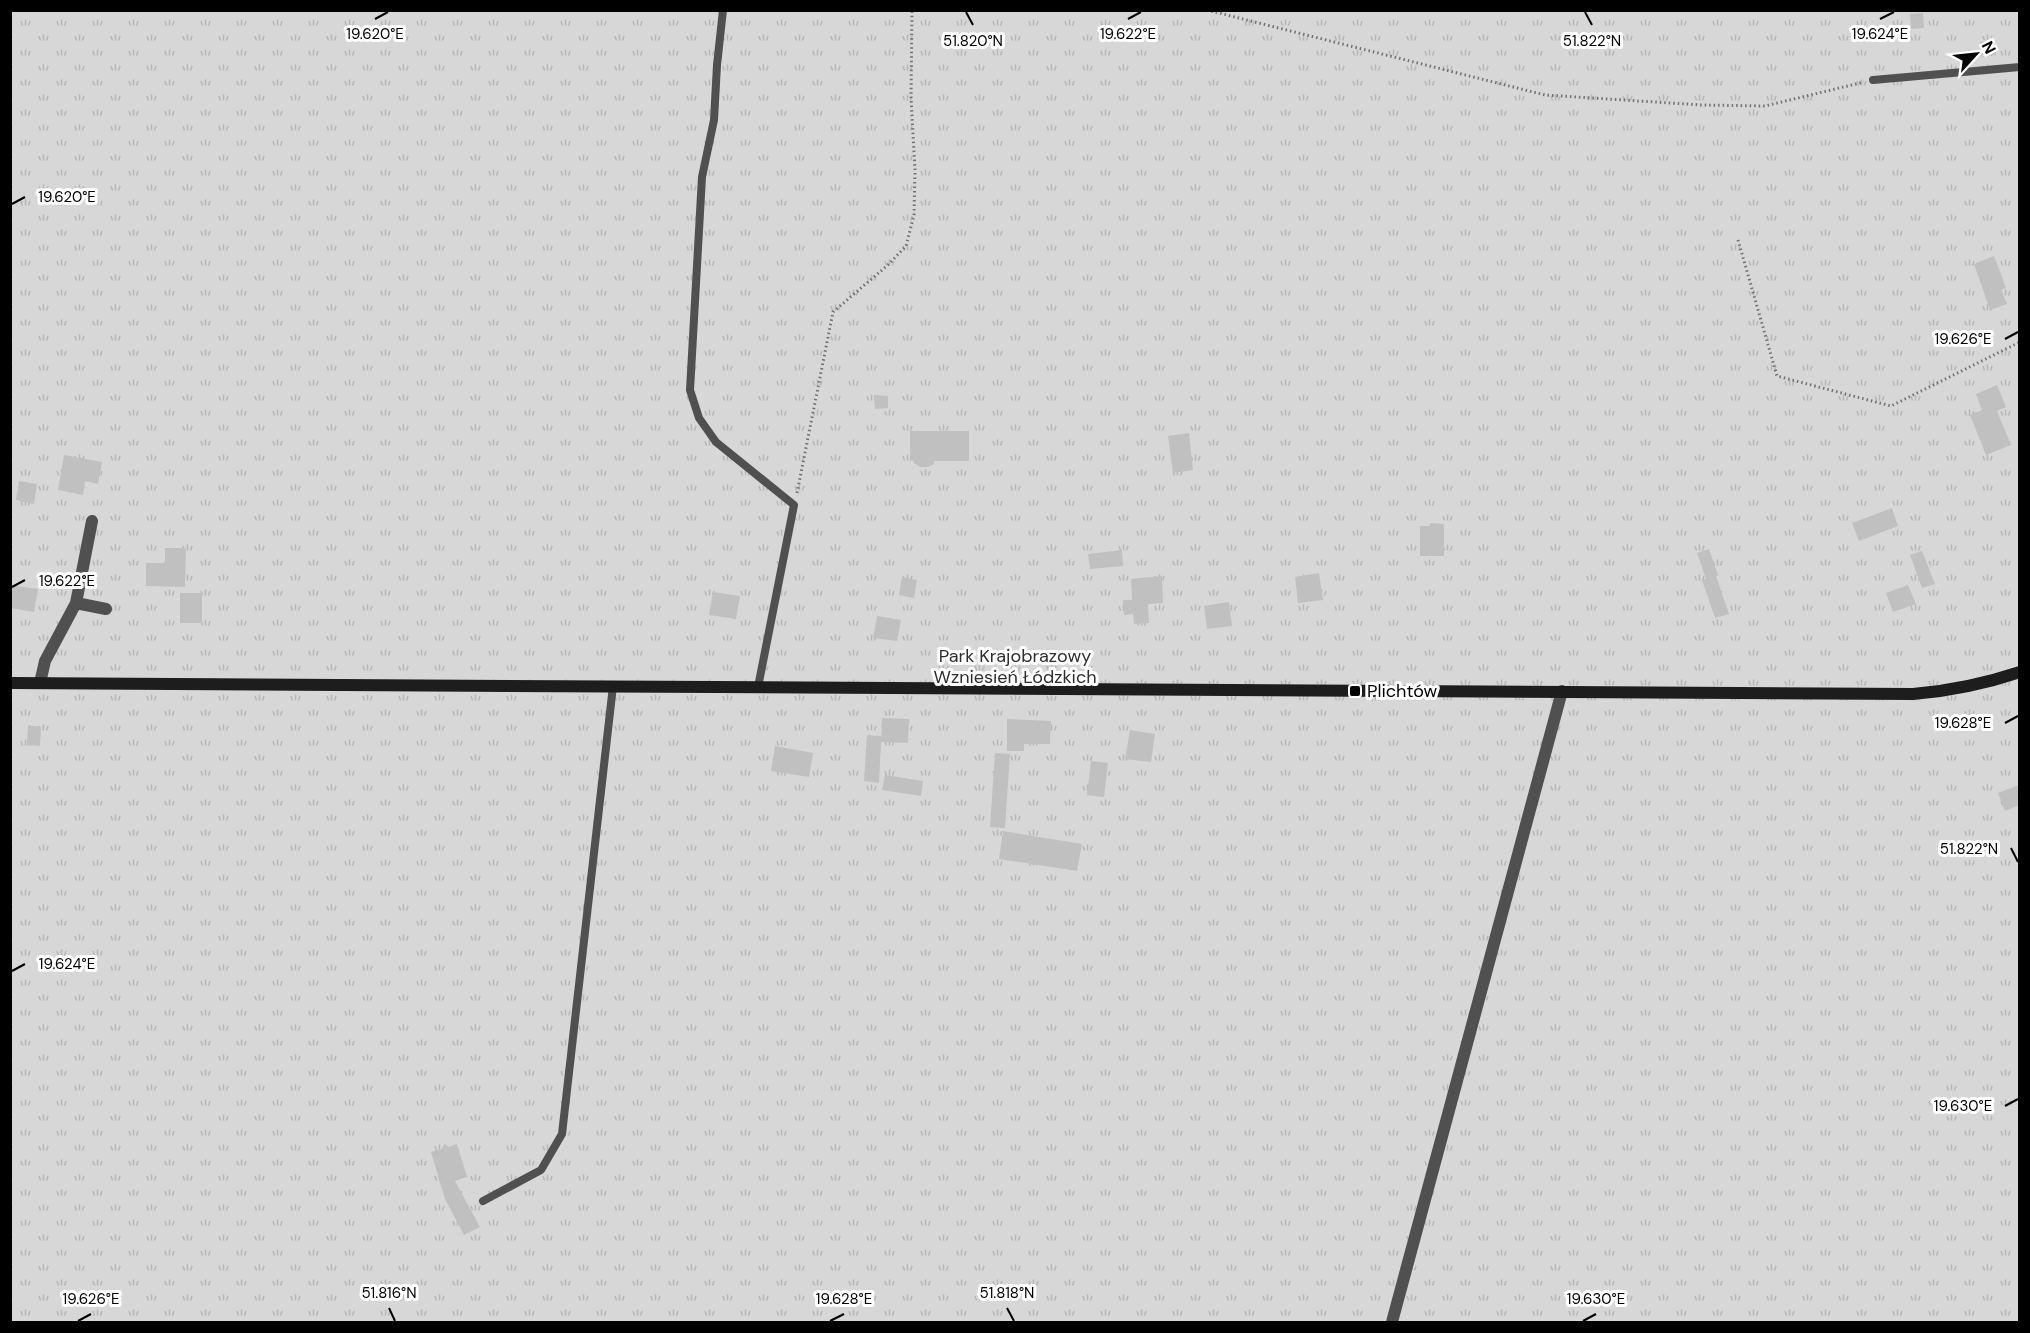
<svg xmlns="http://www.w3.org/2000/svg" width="2030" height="1333" viewBox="0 0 2030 1333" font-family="'DM Sans',sans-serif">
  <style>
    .park { fill: url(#park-tufts) }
    .building { fill: #c0c0c0 }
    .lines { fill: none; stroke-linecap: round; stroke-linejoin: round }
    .path { stroke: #727272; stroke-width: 3; stroke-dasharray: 1.5 3; stroke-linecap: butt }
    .lane { stroke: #505050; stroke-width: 8 }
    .street { stroke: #505050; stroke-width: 12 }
    .secondary { stroke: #1d1d1d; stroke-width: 12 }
    .ticks { fill: none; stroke: #000; stroke-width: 2 }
    .poi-dot { fill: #000; stroke: #fff; stroke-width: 2 }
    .labels { text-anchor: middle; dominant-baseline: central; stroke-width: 6; stroke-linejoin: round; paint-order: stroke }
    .park-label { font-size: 18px; fill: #2e2e2e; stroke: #fff }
    .poi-label { font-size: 18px; fill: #000; stroke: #fff; text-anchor: start }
    .ticks-label { font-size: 15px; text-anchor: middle; fill: #000; stroke: #fff; stroke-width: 6; stroke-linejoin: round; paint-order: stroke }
  </style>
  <defs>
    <pattern id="park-tufts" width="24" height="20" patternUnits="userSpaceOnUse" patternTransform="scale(1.5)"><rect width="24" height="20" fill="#d7d7d7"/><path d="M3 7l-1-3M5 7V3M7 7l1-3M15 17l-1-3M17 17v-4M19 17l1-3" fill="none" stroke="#b7b7b7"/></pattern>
  </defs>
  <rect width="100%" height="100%" fill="#fff"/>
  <!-- park -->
  <path class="park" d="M11 11H2019V1322H11Z"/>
  <!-- building -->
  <path class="building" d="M1923 13 1924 28 1911 29 1910 14Z
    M1994 40 1996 55 1982 57 1980 42Z
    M1994 256 2006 288 2001 290 2007 304 1990 310 1974 264Z
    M1997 385 2006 407 1997 411 2011 445 1986 455 1970 415 1982 410 1976 394Z
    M874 395 888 396V408L875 409Z
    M910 431H969V461H934V464L928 467H920L914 463V461L910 460Z
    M1189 433 1193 470 1173 473 1168 436Z
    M64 455 102 462 98 484 85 481 83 495 58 490Z
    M19 481 37 484 34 504 16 500Z
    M1892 508 1898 526 1859 541 1852 523Z
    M1430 523 1444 524V556H1420V526H1430Z
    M165 548H186L185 587 146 586V563H165Z
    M1709 549 1718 575 1712 578 1716 576 1729 614 1715 618 1702 580 1706 579 1697 553Z
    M1122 550 1123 566 1090 569 1088 554Z
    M1922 551 1935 584 1922 588 1910 555Z
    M1319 573 1323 600 1298 603 1295 577Z
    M1162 576 1163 603 1148 604 1149 623 1134 624 1133 614 1124 615 1123 600H1132L1131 579Z
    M902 577 917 580 914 598 899 595Z
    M10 585 38 589 34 612 10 608Z
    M1908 585 1916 604 1893 612 1886 593Z
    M713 592 740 596 736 619 709 615Z
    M180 593H202V623H180Z
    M1229 602 1232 626 1207 629 1204 606Z
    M877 616 901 620 897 641 873 638Z
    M882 718 909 719 908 743 881 742 879 783 864 781 867 735 881 736V741Z
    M1007 719 1051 721 1050 744H1024V751H1007Z
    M28 725 41 727 40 746 27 745Z
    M1130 730 1155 734 1151 762 1125 759Z
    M775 746 813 753 809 777 771 771Z
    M995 753 1010 754 1005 828 990 827Z
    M1091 761 1108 763 1104 797 1087 795Z
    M885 775 923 781 921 796 882 790Z
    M2019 785V805L2005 811 1998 793Z
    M1003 831 1082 844 1077 871 999 859Z
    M444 1144 449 1147 457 1144 467 1177 455 1181 480 1227 464 1235 445 1199 431 1152 442 1149Z"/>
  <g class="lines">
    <!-- path -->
    <path class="path" d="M1207 10 1545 95 1702 105 1765 106 1864 82
      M1738 240 1777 376 1891 406 2020 342
      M797 493 833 312 889 264 906 246 914 215 915 170 911 98 912 10"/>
    <!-- lane -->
    <path class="lane" d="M723 10 717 65 714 120 702 177 690 390 699 418 716 442 794 505 758 687
      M1873 80 2020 67
      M483 1201 541 1170 562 1134 613 686"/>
    <!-- street -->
    <path class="street" d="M76 603 106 609
      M40 683 45 661 76 603 92 521
      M1392 1322 1562 691"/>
    <!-- secondary -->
    <path class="secondary" d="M10 683 1913 694C1950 691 1984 684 2020 672"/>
  </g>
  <!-- ticks -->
  <path class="ticks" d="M966 12 973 25M1585 12 1592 25M375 19 388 12M1128 19 1141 12M1880 19 1894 12M12 204 25 197M2005 339 2018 332M12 587 25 580M2005 723 2018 716M2011 848 2018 862M12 971 25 964M2005 1106 2018 1099M389 1308 395 1321M1007 1308 1014 1321M78 1321 91 1314M830 1321 844 1314M1583 1321 1596 1314"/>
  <!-- markers -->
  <rect class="poi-dot" x="1349" y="685" width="12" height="12" rx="3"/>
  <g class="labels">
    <!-- park labels -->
    <g class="park-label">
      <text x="1015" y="656">Park Krajobrazowy<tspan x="1015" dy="21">Wzniesień Łódzkich</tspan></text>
    </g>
    <!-- poi labels -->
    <g class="poi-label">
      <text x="1367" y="691">Plichtów</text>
    </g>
  </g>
  <g class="ticks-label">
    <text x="375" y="39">19.620°E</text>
    <text x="1128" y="39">19.622°E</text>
    <text x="1880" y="39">19.624°E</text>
    <text x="973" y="46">51.820°N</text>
    <text x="1592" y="46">51.822°N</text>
    <text x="67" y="202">19.620°E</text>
    <text x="1963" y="344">19.626°E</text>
    <text x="67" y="586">19.622°E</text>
    <text x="1963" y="728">19.628°E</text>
    <text x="1969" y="854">51.822°N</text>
    <text x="67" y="969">19.624°E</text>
    <text x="1963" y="1111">19.630°E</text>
    <text x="389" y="1298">51.816°N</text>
    <text x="1007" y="1298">51.818°N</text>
    <text x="91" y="1304">19.626°E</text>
    <text x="844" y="1304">19.628°E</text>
    <text x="1596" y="1304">19.630°E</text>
  </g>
  <!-- border -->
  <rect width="2030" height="1333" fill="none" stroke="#000000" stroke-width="24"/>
  <!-- north arrow -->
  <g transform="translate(1976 54) rotate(63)" stroke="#ffffff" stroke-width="4.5" paint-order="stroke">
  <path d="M0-4.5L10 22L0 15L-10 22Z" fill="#000000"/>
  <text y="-9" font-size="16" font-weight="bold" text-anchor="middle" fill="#000000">N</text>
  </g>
</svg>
